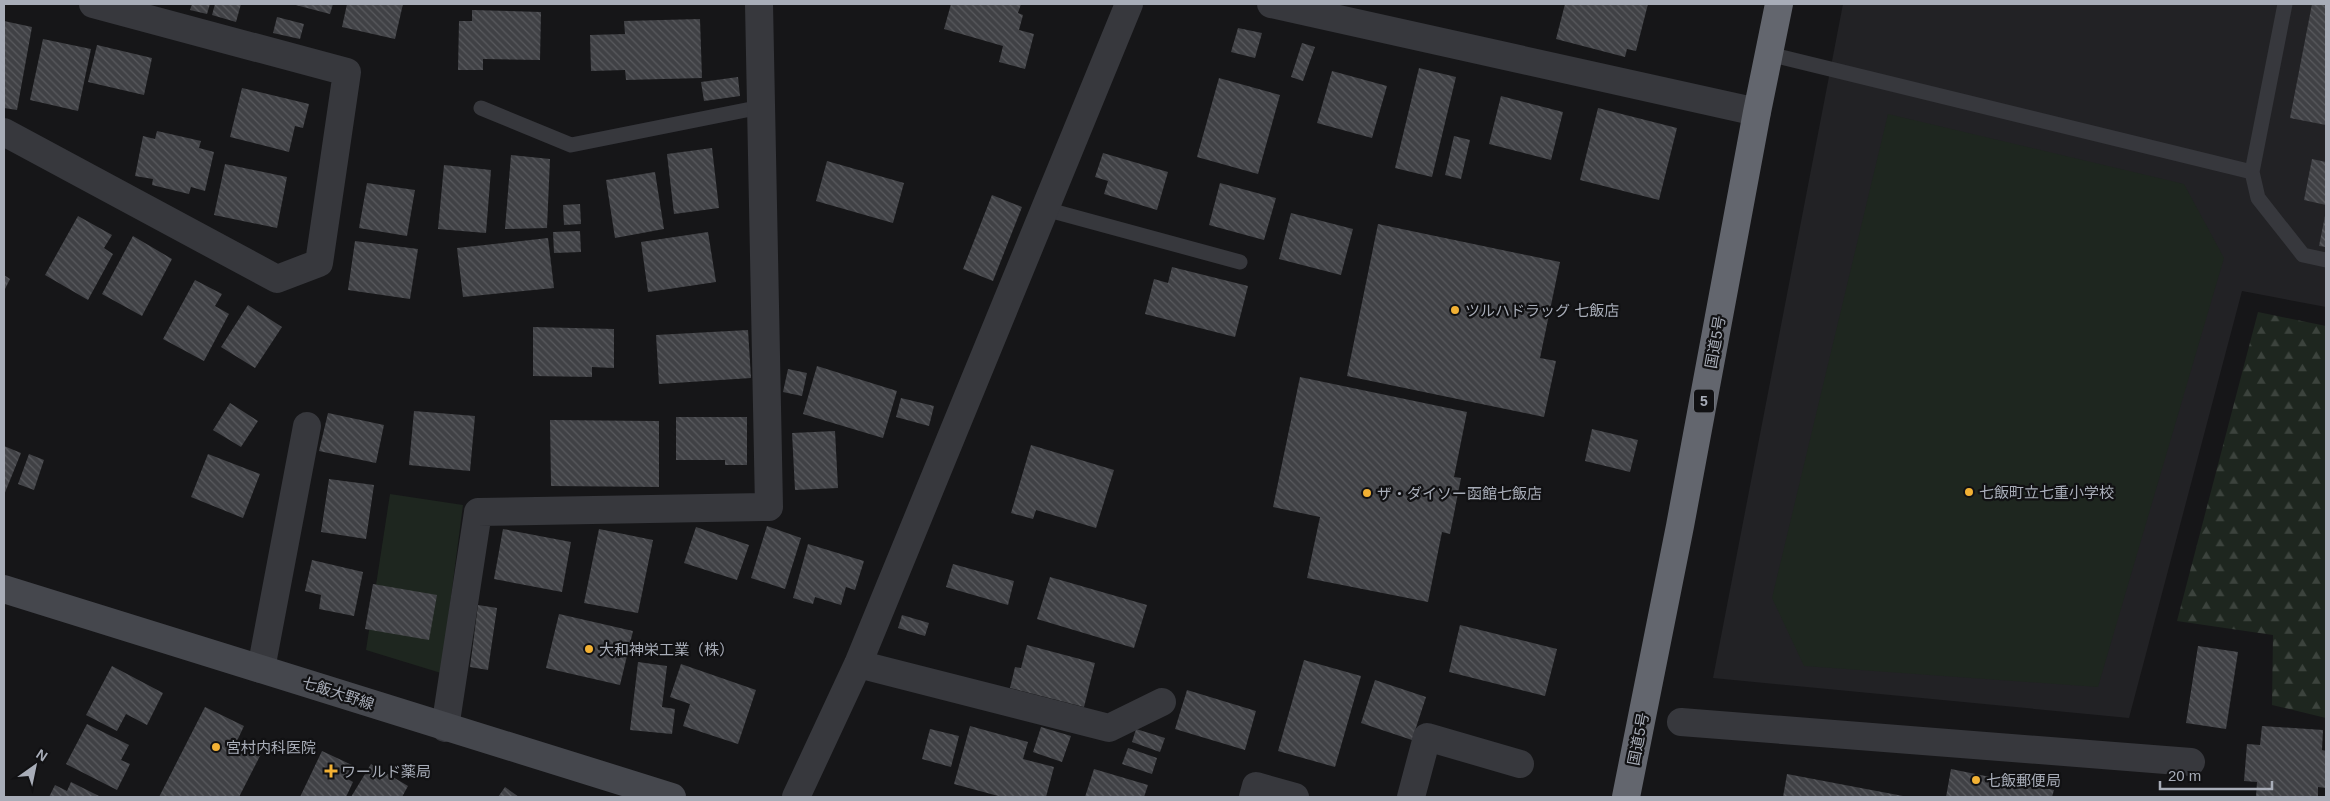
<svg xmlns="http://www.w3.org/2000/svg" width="2330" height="801" viewBox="0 0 2330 801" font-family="Arial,'Noto Sans JP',sans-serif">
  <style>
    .built { fill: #222225 }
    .grass { fill: #1e261f }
    .forest { fill: url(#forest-firs) }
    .building { fill: url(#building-back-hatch) }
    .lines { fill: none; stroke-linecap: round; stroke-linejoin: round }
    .lane { stroke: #37383d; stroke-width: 15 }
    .street { stroke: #37383d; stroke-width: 28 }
    .secondary { stroke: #45474d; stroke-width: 28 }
    .highway { stroke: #63666e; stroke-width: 28 }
    .poi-dot { fill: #f2b134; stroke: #111113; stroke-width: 2 }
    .labels { text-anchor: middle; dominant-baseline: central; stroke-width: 4.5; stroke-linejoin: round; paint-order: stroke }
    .shield { fill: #111113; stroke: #7b7e86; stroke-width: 1 }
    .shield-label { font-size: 14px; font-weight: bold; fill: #a8adb8 }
    .poi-label { font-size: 15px; fill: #a8adb8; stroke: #111113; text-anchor: start }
    .street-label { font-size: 15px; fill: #a8adb8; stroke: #111113 }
  </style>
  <defs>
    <pattern id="forest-firs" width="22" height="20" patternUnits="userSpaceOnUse" patternTransform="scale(1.25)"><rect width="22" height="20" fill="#1e261f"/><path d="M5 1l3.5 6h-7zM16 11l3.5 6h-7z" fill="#3c433d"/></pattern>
    <pattern id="building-back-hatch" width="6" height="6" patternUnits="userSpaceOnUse" patternTransform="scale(1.25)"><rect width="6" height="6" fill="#404145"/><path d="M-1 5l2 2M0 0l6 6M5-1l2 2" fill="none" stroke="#595a5e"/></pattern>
  </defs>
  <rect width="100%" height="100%" fill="#161618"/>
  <!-- built -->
  <path class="built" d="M1843 4H2326V307L2242 291 2129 718 1713 678Z"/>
  <!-- grass -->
  <path class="grass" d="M1888 114 2184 184 2224 258 2098 687 1804 666 1772 598Z
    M390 494 463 505 441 673 366 650Z"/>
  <!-- forest -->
  <path class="forest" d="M2258 312 2326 326V718L2272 705 2273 635 2177 621Z"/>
  <!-- building -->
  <path class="building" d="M192 4H210L207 14 190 10Z
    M215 4H241L236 22 212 15Z
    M292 4H333L330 14Z
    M347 4H403L395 39 342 27Z
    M951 4H1021L1018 13 1023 15 1019 30 1034 34 1025 69 999 62 1003 46 944 29Z
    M1565 4H1648L1636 51 1627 49 1625 57 1556 39Z
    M2312 4H2326V125L2290 118Z
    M472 10 541 12 540 60 483 59V70H458L459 21H472Z
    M277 17 304 24 300 39 273 33Z
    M700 19 702 78 626 80 625 70 591 71 590 35 625 34 624 21Z
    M4 21 32 27 17 110 4 108Z
    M1238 28 1262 33 1255 58 1231 52Z
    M43 39 91 49 78 111 30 100Z
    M1302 43 1315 47 1303 81 1291 77Z
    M97 45 152 58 144 95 88 82Z
    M1419 68 1456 77 1432 177 1395 168Z
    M1332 71 1387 86 1372 138 1317 123Z
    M738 77 740 96 704 101 701 82Z
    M1219 78 1280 95 1258 174 1197 157Z
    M242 88 309 104 303 128 295 126 289 152 230 137Z
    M1501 96 1563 112 1551 160 1489 144Z
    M1598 108 1677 128 1659 200 1580 180Z
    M157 131 201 141 199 148 214 152 205 191 191 187 189 194 152 185 153 179 135 176 143 136 155 139Z
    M1454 136 1470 140 1461 179 1445 175Z
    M712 148 719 208 674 214 667 154Z
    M1103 153 1168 172 1157 210 1104 194 1108 181 1095 177Z
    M511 155 550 159 547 228 505 229Z
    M2312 159 2326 162V205L2304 200Z
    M827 161 904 183 893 223 816 201Z
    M225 164 287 177 277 228 214 215Z
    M444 165 491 170 486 233 438 229Z
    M655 172 664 229 615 238 606 180Z
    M367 183 415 190 407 236 359 228Z
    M1220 183 1276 198 1264 240 1209 225Z
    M992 195 1022 207 993 281 963 269Z
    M580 204 581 224 564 225 563 205Z
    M1291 213 1353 229 1341 275 1279 259Z
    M78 216 112 235 104 248 113 254 88 300 45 275Z
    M2325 216H2326V247L2319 246Z
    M1378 224 1560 262 1540 358 1556 361 1544 417 1347 376Z
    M580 231 581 252 554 253 553 232Z
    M708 232 716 282 648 292 641 242Z
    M133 236 172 259 142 316 102 294Z
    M548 238 554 288 463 297 457 248Z
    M355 241 418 249 410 299 348 290Z
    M1172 267 1248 286 1235 337 1145 314 1154 279 1168 283Z
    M4 275 10 279 4 291Z
    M195 280 222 294 215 306 229 314 204 361 163 339Z
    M248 305 282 327 255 368 221 347Z
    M533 327 614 329V368L592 367V377L533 376Z
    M748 330 751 378 659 384 656 335Z
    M817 366 897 391 883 438 803 414Z
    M788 369 807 373 802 396 783 392Z
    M1300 377 1467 412 1454 477 1461 478 1450 534 1442 532 1428 602 1307 578 1320 517 1273 507Z
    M901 398 934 406 929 426 896 417Z
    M230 403 258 421 241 447 213 430Z
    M414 411 475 416 470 471 409 465Z
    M328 413 384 425 376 463 319 451Z
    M676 417H747V465H725V460H676Z
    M550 420 659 421V487L551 486Z
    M1592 429 1638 440 1630 472 1585 461Z
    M835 431 838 488 795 490 792 433Z
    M1031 445 1114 470 1096 528 1036 510 1033 519 1011 513Z
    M4 446 21 453 4 495Z
    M29 454 44 460 34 490 18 484Z
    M208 454 260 474 243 518 191 497Z
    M329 479 374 485 366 539 321 532Z
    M767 526 801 538 785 589 751 578Z
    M696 527 749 545 737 580 684 563Z
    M503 529 571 542 562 592 494 579Z
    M599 529 653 540 638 613 584 603Z
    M808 544 864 561 855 590 846 587 841 605 815 597 813 604 793 598Z
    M312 560 363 572 354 616 319 609 321 595 305 591Z
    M953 564 1014 581 1008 605 946 587Z
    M1050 577 1147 605 1134 648 1037 619Z
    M373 584 437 595 429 640 365 629Z
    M478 605 497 608 488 670 470 667Z
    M559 614 633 631 620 685 546 668Z
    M902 615 929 623 925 636 898 628Z
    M1460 625 1557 649 1545 696 1449 672Z
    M1027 645 1095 663 1084 707 1010 688 1015 667 1021 668Z
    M2198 646 2238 652 2226 729 2186 723Z
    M1304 660 1361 676 1335 767 1278 751Z
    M638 662 667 666 662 707 675 709 672 734 630 730Z
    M681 664 756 690 738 744 683 726 690 704 670 697Z
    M112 666 163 693 147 725 126 714 117 731 86 715Z
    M1375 680 1426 697 1412 740 1361 723Z
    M1187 690 1256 711 1245 750 1175 729Z
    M205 707 244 726 237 741 261 754 239 797H159Z
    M87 724 129 745 121 760 130 764 117 790 66 764Z
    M970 726 1028 742 1023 759 1054 767 1046 797H1002L954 784Z
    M2262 726 2323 730 2322 750 2326 751V788L2318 787V797H2256L2257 782 2244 781 2247 744 2260 745Z
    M1041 727 1071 736 1062 762 1033 752Z
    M930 729 959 736 951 767 922 759Z
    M1136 729 1165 738 1160 752 1132 742Z
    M1128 748 1157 758 1152 774 1122 764Z
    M322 751 352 765 346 778 353 782 346 797H300Z
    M371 764 408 786 402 797H351Z
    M1094 769 1148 785 1144 797H1085Z
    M1951 769 2054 790 2052 797H1946Z
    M1787 774 1903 796V797H1783Z
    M71 782 101 797H49L55 785 67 791Z
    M505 787 519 797H498Z"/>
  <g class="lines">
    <!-- lane -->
    <path class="lane" d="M2285 4 2252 172 2258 198 2303 255 2326 260
      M1769 54 2252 172
      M481 108 571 145 761 107
      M1045 209 1240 262"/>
    <!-- street -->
    <path class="street" d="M1271 4 1757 112
      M4 132 277 279 319 263 347 72 93 4
      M858 664 1109 728 1162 702
      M261 669 307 426
      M1681 722 2191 762
      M445 728 478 512 769 507 759 4
      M796 797 858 664 1129 4
      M1253 797 1256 786 1295 797
      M1411 797 1427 737 1520 764"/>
    <!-- secondary -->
    <path class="secondary" d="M4 589 672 797"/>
    <!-- highway -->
    <path class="highway" d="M1626 797 1680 526 1757 112 1779 4"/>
  </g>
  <!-- markers -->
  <g class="poi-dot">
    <circle cx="1455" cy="310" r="5"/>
    <circle cx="1969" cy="492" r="5"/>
    <circle cx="1367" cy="493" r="5"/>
    <circle cx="589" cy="649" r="5"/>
    <circle cx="216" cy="747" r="5"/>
    <path d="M328.5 763.5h5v5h5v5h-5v5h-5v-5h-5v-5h5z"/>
    <circle cx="1976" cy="780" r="5"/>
  </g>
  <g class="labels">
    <!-- shield labels -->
    <rect class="shield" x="1694" y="389.5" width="20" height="23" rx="4"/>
    <g class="shield-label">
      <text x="1704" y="401">5</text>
    </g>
    <!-- poi labels -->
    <g class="poi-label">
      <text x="1465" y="310">ツルハドラッグ 七飯店</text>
      <text x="1979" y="492">七飯町立七重小学校</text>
      <text x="1377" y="493">ザ・ダイソー函館七飯店</text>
      <text x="599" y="649">大和神栄工業（株）</text>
      <text x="226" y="747">宮村内科医院</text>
      <text x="341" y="771">ワールド薬局</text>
      <text x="1986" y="780">七飯郵便局</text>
    </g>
    <!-- street labels -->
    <g class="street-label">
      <text transform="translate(1715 342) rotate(-80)">国道5号</text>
      <text transform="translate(338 693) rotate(18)">七飯大野線</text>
      <text transform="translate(1638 739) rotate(-79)">国道5号</text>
    </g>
  </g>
  <!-- border -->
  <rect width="2330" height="801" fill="none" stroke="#a8adb8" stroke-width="10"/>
  <!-- north arrow -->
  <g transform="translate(35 766) rotate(33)" stroke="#111113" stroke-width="4" paint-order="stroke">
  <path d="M0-4L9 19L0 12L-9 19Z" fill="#a8adb8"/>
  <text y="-8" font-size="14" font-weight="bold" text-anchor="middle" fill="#a8adb8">N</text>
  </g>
  <!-- scale -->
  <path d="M2160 781v8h112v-8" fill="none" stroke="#a8adb8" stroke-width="2.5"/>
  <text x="2168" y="781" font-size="15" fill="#a8adb8" stroke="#111113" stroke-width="4" paint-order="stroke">20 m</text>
</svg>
